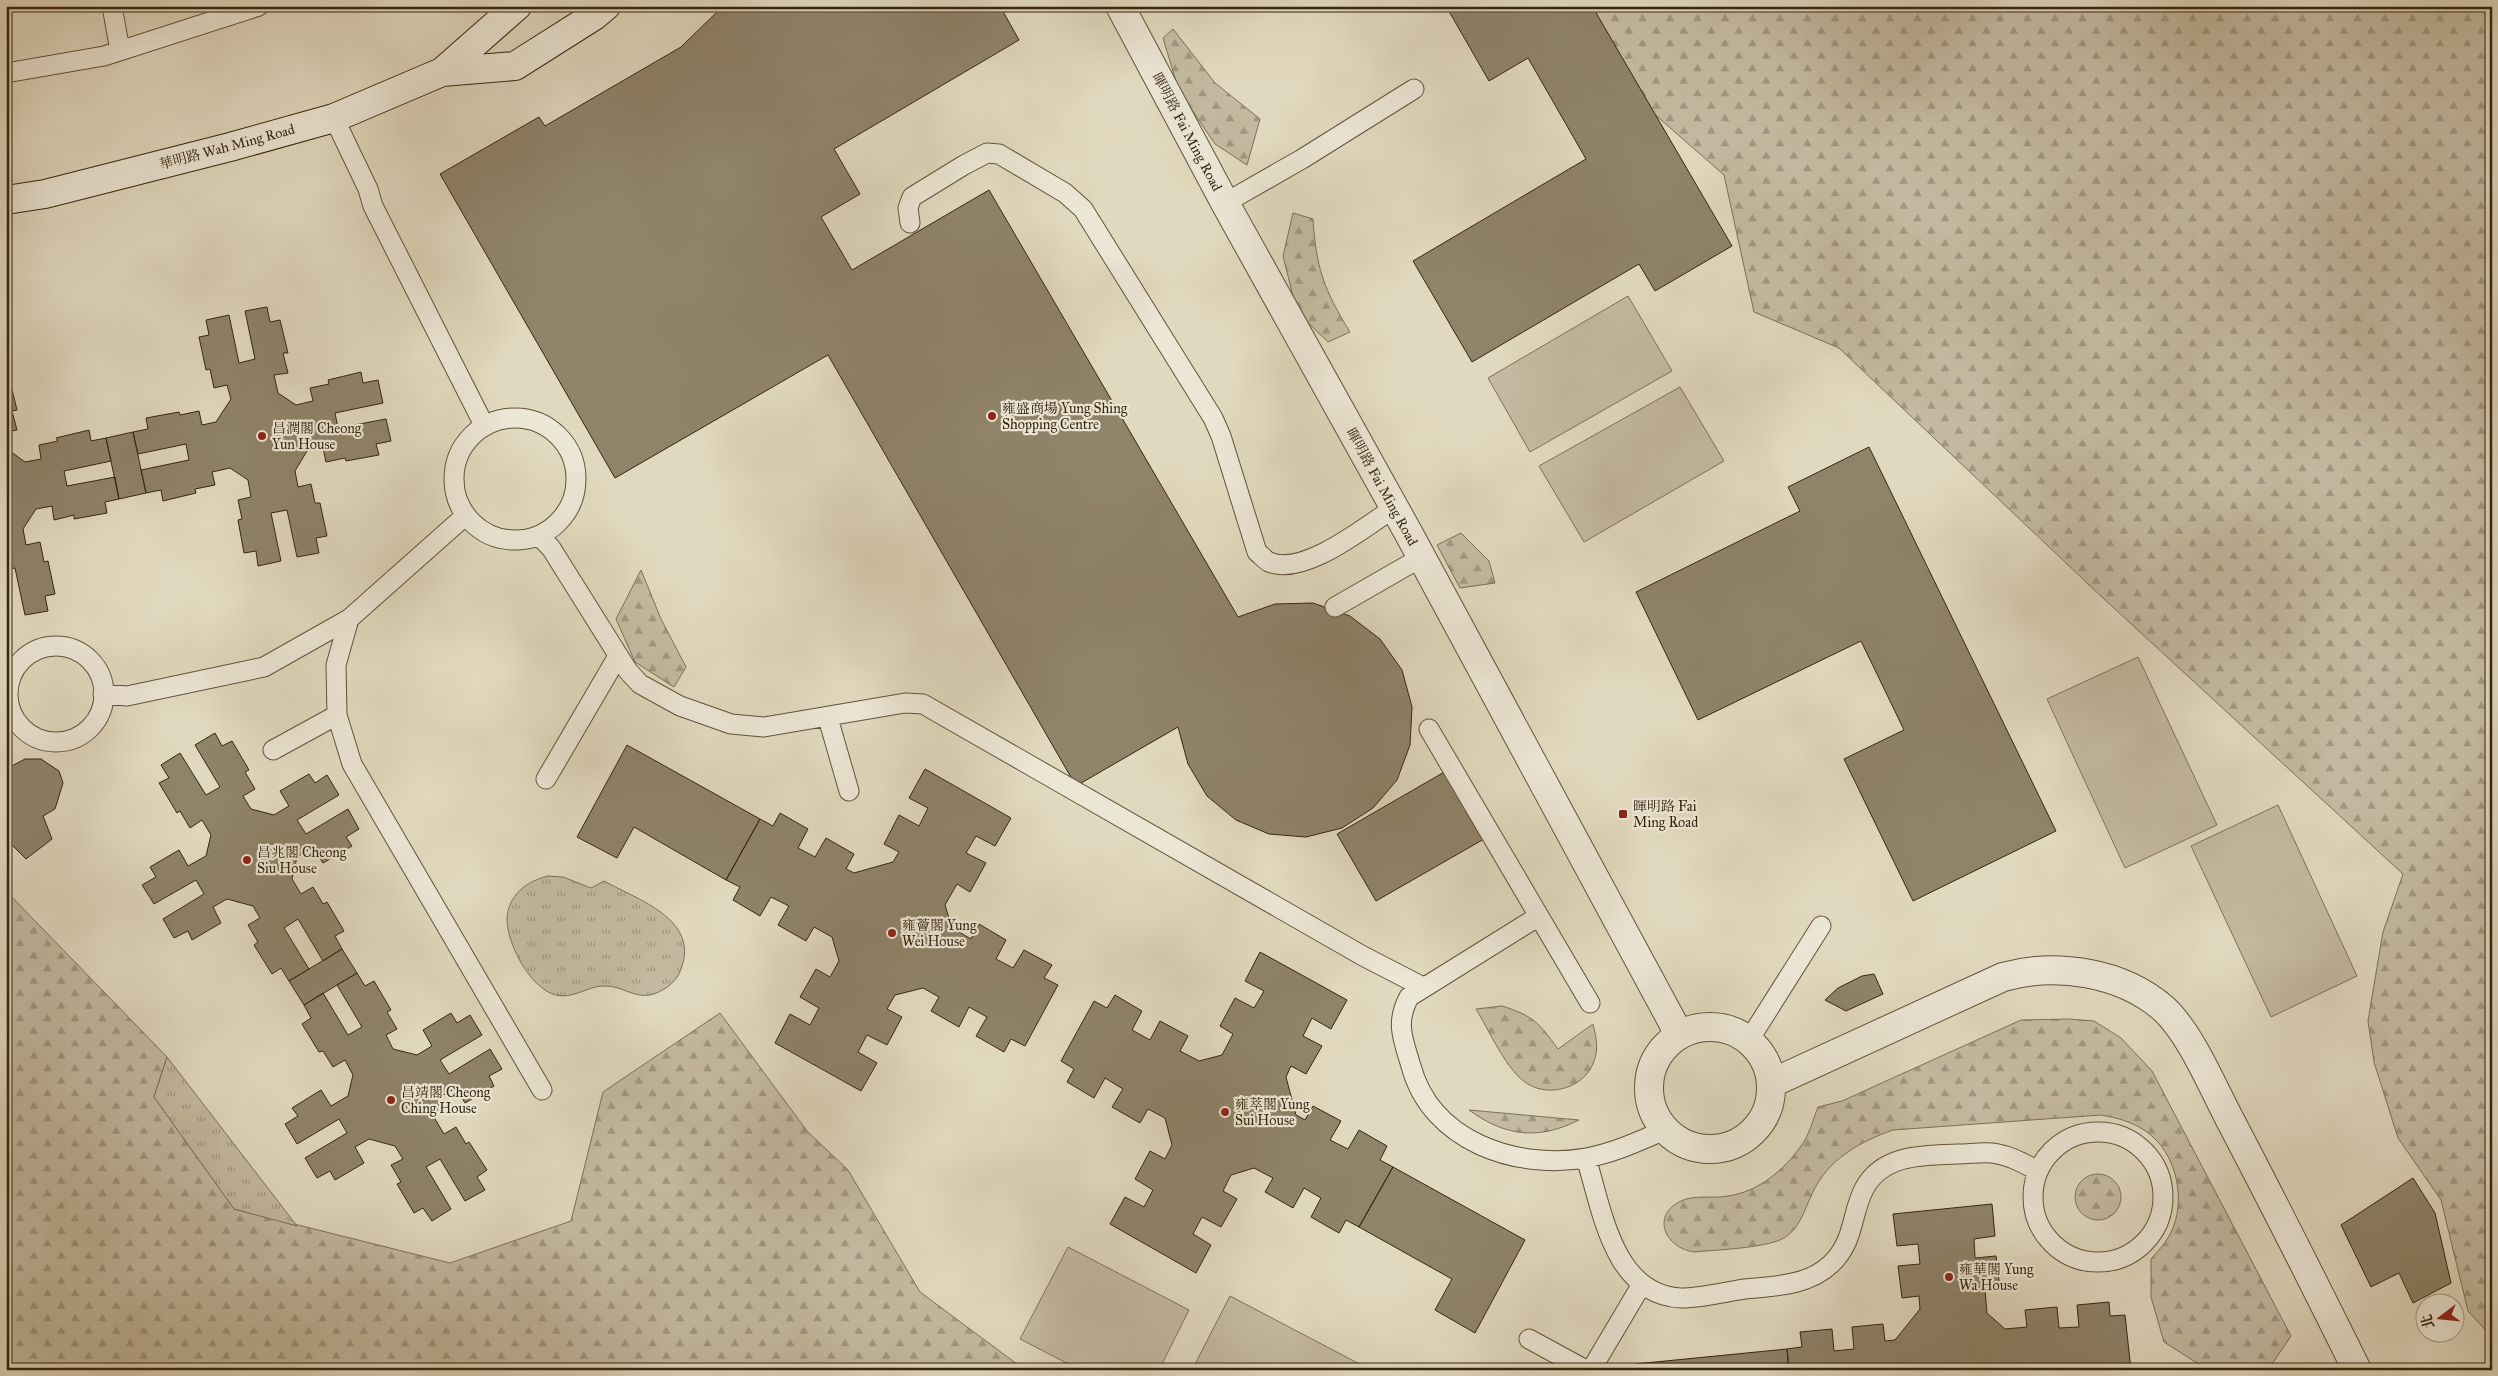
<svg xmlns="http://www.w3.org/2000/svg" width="2498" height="1376" viewBox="0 0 2498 1376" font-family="'IM FELL Great Primer','Noto Serif TC',serif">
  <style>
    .forest { fill: url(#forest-firs); stroke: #7d7057 }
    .park { fill: url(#park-tufts); stroke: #7d7057 }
    .pitch { fill: #c4baa1; stroke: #7d7057 }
    .building { fill: #8f836a; stroke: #36250d }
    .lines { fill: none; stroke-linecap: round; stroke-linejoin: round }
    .lane-casing { stroke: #61523a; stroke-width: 21 }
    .street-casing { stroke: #61523a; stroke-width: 30 }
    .secondary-casing { stroke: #36250d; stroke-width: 30 }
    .lane { stroke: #ece6d5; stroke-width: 19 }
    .street { stroke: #ece6d5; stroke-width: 28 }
    .secondary { stroke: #ece6d5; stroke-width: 28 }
    .poi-dot { fill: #8f2418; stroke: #ece6d5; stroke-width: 2 }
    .labels { text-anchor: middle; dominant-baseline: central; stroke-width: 4.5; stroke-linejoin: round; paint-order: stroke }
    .street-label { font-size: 14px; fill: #36250d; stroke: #ece6d5 }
    .poi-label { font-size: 14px; fill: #36250d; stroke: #ece6d5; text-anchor: start }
  </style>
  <defs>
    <pattern id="forest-firs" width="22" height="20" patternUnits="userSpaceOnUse" patternTransform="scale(1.25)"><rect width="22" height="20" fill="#c4baa1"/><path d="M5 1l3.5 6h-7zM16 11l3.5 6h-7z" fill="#a09782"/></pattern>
    <pattern id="park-tufts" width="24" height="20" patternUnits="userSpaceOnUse" patternTransform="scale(1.25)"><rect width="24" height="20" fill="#c4baa1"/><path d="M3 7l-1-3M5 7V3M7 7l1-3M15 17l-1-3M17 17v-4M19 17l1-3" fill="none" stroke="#a09782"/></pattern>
  </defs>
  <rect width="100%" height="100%" fill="#e1d9bf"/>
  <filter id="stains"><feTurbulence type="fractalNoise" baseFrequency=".004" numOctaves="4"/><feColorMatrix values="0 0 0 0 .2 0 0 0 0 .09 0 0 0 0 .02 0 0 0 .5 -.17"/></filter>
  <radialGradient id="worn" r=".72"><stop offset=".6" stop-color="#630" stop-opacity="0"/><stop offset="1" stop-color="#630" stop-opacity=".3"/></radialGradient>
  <!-- forest -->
  <path class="forest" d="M1556 6H2492V1337L2468 1311 2441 1200 2398 1138 2374 1062 2368 1021 2376 973 2383 932 2403 874 2104 599 1839 348 1754 312 1724 175 1581 50Z
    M1173 29 1215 83 1260 119 1247 165 1215 144 1179 91 1163 38Z
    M1293 213 1313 219C1316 268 1324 290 1350 332L1328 342 1297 312 1283 256Z
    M1461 533 1489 561 1495 583 1460 588 1437 545Z
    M641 570 661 619 686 667 674 687 635 662 616 619Z
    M6 891 167 1057 154 1097 234 1209 450 1263 571 1221 603 1092 720 1013 807 1131 848 1170 920 1292 1025 1370H6Z
    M1502 1006C1534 1016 1539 1023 1558 1049L1593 1024C1596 1037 1599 1048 1594 1061 1586 1087 1550 1098 1528 1084 1507 1072 1489 1030 1476 1009Z
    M2069 1019 2094 1021 2121 1038 2152 1071 2291 1336 2268 1370H2208L2164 1342 2151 1297V1259C2156 1253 2162 1247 2166 1241 2189 1208 2179 1152 2144 1130 2130 1121 2117 1118 2101 1115L1893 1130C1859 1142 1827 1160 1812 1194 1804 1211 1800 1228 1784 1238 1767 1248 1715 1250 1694 1252 1666 1248 1651 1217 1679 1202 1693 1194 1712 1199 1728 1196 1758 1192 1784 1170 1801 1146 1809 1136 1813 1119 1818 1107L1842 1101 2021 1020Z
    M1469 1110 1579 1120C1539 1140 1506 1137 1469 1110Z
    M2075 1197a23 23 0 1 1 46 0a23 23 0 1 1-46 0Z"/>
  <!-- park -->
  <path class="park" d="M548 876 563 877 591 888 604 881C638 900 700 919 681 969 677 982 663 992 650 995 634 998 622 986 606 986 591 985 578 996 562 996 533 995 507 945 507 919 508 895 527 881 548 876Z
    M167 1057 297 1226 234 1209 154 1097Z"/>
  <!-- pitch -->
  <path class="pitch" d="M1628 296 1672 371 1530 452 1488 378Z
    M1680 387 1724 461 1584 542 1539 466Z
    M2138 657 2217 825 2125 868 2047 699Z
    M2278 805 2357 976 2271 1017 2191 846Z
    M1068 1247 1189 1310 1159 1370H1080L1020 1339Z
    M1230 1296 1371 1370H1192Z"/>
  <!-- building -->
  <path class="building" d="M723 6H1000L1019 40 834 149 860 194 821 217 852 270 989 190 1238 617 1275 604 1313 603 1350 616 1380 639 1402 670 1412 707 1410 745 1397 780 1373 808 1342 828 1306 837 1269 834 1236 820 1207 796 1188 764 1178 727 1076 786 828 355 615 478 440 174 539 117 545 126 681 47Z
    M1446 6H1592L1732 246 1655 291 1639 264 1472 362 1413 261 1586 159 1528 58 1489 81Z
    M267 307 270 322 280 320 288 353H283L288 373 274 375 278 393 296 405 313 401 310 388 329 384 328 380 361 372 363 383 378 380 383 403 335 413 338 428 386 419 391 441 376 444 379 455 346 461 345 458 326 462 323 448 307 451 295 471 298 487 311 484 315 503H320L327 536 316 538 319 553 297 557 287 510 271 513 281 561 258 566 256 551 244 553 238 520 242 519 238 500 251 497 248 480 230 468 212 472 215 485 195 489 196 493 163 501 161 490 146 493 141 470 189 460 186 444 138 454 133 432 148 429 146 418 179 412 180 415 199 411 202 425 216 422 231 399 227 385 214 388 210 369 206 370 199 337 209 335 206 320 229 315 239 363 255 359 245 311Z
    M9 377 17 410 12 411 17 430 6 432V378Z
    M89 430 91 441 106 438 111 461 64 471 67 486 115 477 119 499 105 502 107 513 74 519V515L54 520 52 506 36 509 23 529 26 545 40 542 44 562 48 561 55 594 45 596 48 611 25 615 15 568 6 570V448L25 462 41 459 39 445 58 441 56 438Z
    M133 432 146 493 119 499 106 438Z
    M1869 447 2056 831 1913 901 1844 759 1904 730 1861 641 1698 720 1636 592 1800 511 1788 487Z
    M215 733 222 746 232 741 249 770 245 772 255 789 243 796 251 809 274 815 289 806 280 791 309 774 315 783 327 775 339 795 297 820 306 834 348 809 359 829 346 837 352 846 323 863 313 847 297 857 292 879 301 894 313 887 323 904 327 902 344 931 335 936 342 949 323 961 298 919 284 928 309 969 289 981 281 968 272 974 254 945 258 942 248 925 260 918 253 906 227 899 213 907 221 923 192 940 188 931 174 938 163 919 204 894 196 880 154 904 142 885 156 877 150 867 179 850 188 866 206 856 211 835 202 820 190 828 180 811 177 813 159 783 169 778 161 765 180 753 206 795 220 787 195 745Z
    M627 745 760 819 726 880 634 827 617 858 577 837Z
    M25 759H41L59 771 63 783 55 809 43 816 52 839 26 859 6 839V769Z
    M925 769 1011 818 995 846 976 836 966 853 986 863 970 892 957 884 945 905 952 928 971 939 979 924 1006 940 996 959 1013 968 1024 950 1052 965 1044 978 1058 985 1025 1046 1011 1039 1004 1052 976 1036 987 1017 969 1007 959 1027 931 1011 939 997 923 988 895 995 887 1009 902 1017 887 1045 867 1035 858 1052 877 1063 861 1091 775 1043 790 1014 810 1025 819 1008 800 997 816 969 830 977 839 961 832 937 814 927 806 941 778 925 789 906 771 897 760 916 733 900 740 887 726 880 760 819 773 826 780 813 808 829 798 848 815 857 826 838 854 854 846 869 854 873 893 862 899 852 884 844 899 815 919 826 928 808 909 798Z
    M1446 771 1484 839 1376 901 1337 834Z
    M342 949 357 973 304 1005 289 981Z
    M1260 952 1347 1000 1331 1029 1312 1018 1303 1036 1322 1046 1306 1074 1291 1066 1286 1077 1296 1115 1305 1120 1313 1106 1341 1121 1330 1140 1348 1149 1359 1130 1387 1146 1380 1160 1393 1167 1359 1227 1346 1220 1339 1233 1311 1217 1321 1198 1304 1188 1293 1208 1265 1192 1273 1178 1254 1168 1231 1175 1223 1191 1237 1199 1221 1227 1202 1217 1193 1234 1211 1245 1196 1273 1110 1224 1125 1197 1144 1207 1153 1190 1135 1179 1150 1151 1165 1159 1172 1145 1165 1118 1148 1109 1140 1123 1112 1107 1123 1089 1105 1078 1094 1098 1067 1082 1074 1069 1061 1061 1094 1001 1107 1008 1115 995 1142 1011 1132 1030 1150 1040 1160 1021 1188 1036 1180 1051 1199 1061 1222 1055 1233 1034 1220 1026 1235 998 1254 1008 1264 991 1245 981Z
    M357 973 365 986 374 981 391 1010 387 1012 397 1029 386 1035 393 1049 417 1055 432 1046 423 1030 451 1013 457 1023 470 1015 482 1035 440 1060 449 1074 490 1049 502 1069 489 1076 494 1086 465 1103 456 1088 440 1097 435 1119 444 1134 456 1127 466 1144 469 1142 487 1170 477 1177 485 1190 465 1201 440 1159 426 1167 451 1209 432 1221 423 1208 414 1213 397 1184 401 1182 391 1165 403 1159 395 1146 369 1139 355 1147 364 1163 335 1180 330 1171 317 1178 305 1158 347 1133 339 1119 297 1144 285 1124 298 1116 292 1108 321 1090 331 1106 348 1096 353 1075 345 1060 333 1067 323 1051 319 1052 302 1024 311 1018 304 1005 323 993 348 1035 362 1027 337 985Z
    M1874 974 1883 994 1846 1011 1825 1000 1838 988 1862 976Z
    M1393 1167 1525 1240 1475 1333 1435 1310 1452 1279 1359 1227Z
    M2413 1178 2435 1213 2451 1283 2413 1303 2399 1273 2371 1287 2341 1225Z
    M1992 1204 1995 1236 1974 1239 1975 1258 1996 1256 2000 1288 1985 1290 1987 1313 2005 1329 2027 1327 2025 1310 2057 1307 2059 1328 2079 1327 2077 1305 2109 1302 2110 1316 2125 1315 2131 1370H1789L1787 1349 1802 1347 1800 1332 1832 1329 1834 1351 1854 1349 1852 1327 1883 1324 1885 1341 1895 1340 1920 1309 1919 1296 1902 1298 1898 1266 1920 1264 1918 1244 1897 1246 1893 1214Z
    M1787 1349 1789 1370H1636L1635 1364Z"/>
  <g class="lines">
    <defs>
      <path id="lane" d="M112 6 120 51
        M6 73 104 56 259 6
        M334 118 368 189 373 206 484 425
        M1225 203 1302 159 1414 89
        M910 223 908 208 912 197 964 165 987 153 999 154 1065 193 1083 209 1213 418 1221 436 1257 552C1261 555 1265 560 1269 562 1304 577 1366 526 1394 508
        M454 479a61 61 0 1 1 122 0a61 61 0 1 1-122 0Z
        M465 516 349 619 336 665 337 715 352 764 542 1090
        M539 536 551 548 628 671 640 684 680 706 731 724 764 727 905 703 923 704 1363 956 1423 987
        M1335 607 1422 557
        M8 694a48 48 0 1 1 96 0a48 48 0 1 1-96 0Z
        M103 694 127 696 264 667 349 619
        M828 718 849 791
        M1429 729 1590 1003
        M273 750 337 715
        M546 779 618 656
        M1539 916 1409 997C1395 1023 1403 1039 1411 1066 1431 1141 1515 1170 1586 1158 1614 1153 1639 1141 1665 1130
        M1749 1040 1821 926
        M2033 1197a65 65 0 1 1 130 0a65 65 0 1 1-130 0Z
        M1586 1158C1602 1209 1613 1295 1681 1298 1701 1298 1724 1292 1745 1289 1774 1286 1808 1286 1831 1264 1855 1241 1851 1214 1864 1189 1882 1154 1924 1155 1958 1154 1969 1154 1981 1152 1992 1153 2009 1155 2023 1163 2038 1171
        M1529 1339 1586 1370
        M1591 1370 1642 1284"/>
      <path id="street" d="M1120 6 1225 203 1409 534 1679 1034
        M1649 1088a61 61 0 1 1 122 0a61 61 0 1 1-122 0Z
        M1772 1083 2003 977C2056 962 2122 972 2164 1009 2190 1033 2212 1085 2228 1116 2272 1200 2315 1285 2357 1370"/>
      <path id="secondary" d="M442 72 515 66 594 16 606 6
        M6 200 45 194 230 147 334 118 442 72 517 6"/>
    </defs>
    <!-- lane casing -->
    <use href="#lane" class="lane-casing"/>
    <!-- street casing -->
    <use href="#street" class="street-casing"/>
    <!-- secondary casing -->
    <use href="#secondary" class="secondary-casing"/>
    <!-- lane -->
    <use href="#lane" class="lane"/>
    <!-- street -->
    <use href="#street" class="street"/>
    <!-- secondary -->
    <use href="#secondary" class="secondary"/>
  </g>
  <!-- markers -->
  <g class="poi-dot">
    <circle cx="992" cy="416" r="5"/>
    <circle cx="262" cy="436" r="5"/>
    <rect x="1618" y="809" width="10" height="10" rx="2.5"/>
    <circle cx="247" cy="860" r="5"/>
    <circle cx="892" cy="933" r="5"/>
    <circle cx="391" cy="1100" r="5"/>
    <circle cx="1225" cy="1112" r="5"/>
    <circle cx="1949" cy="1277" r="5"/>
  </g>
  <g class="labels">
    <!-- street labels -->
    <g class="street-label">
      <text transform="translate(1187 132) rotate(62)">暉明路 Fai Ming Road</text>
      <text transform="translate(227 147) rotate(-15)">華明路 Wah Ming Road</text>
      <text transform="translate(1382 487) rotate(61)">暉明路 Fai Ming Road</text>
    </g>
    <!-- poi labels -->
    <g class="poi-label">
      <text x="1002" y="408">雍盛商場 Yung Shing<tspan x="1002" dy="16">Shopping Centre</tspan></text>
      <text x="272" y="428">昌潤閣 Cheong<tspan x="272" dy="16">Yun House</tspan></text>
      <text x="1633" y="806">暉明路 Fai<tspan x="1633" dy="16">Ming Road</tspan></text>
      <text x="257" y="852">昌兆閣 Cheong<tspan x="257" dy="16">Siu House</tspan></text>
      <text x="902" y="925">雍薈閣 Yung<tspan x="902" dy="16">Wei House</tspan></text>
      <text x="401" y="1092">昌靖閣 Cheong<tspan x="401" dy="16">Ching House</tspan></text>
      <text x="1235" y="1104">雍萃閣 Yung<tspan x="1235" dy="16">Sui House</tspan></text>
      <text x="1959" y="1269">雍華閣 Yung<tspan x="1959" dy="16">Wa House</tspan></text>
    </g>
  </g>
  <!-- margin -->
  <rect width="2498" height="1376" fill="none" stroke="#e1d9bf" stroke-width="25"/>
  <rect x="8" y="8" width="2483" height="1361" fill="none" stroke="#36250d" stroke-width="2.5"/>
  <rect x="12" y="12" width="2473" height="1351" fill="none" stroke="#36250d"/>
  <!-- north arrow -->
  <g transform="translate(2440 1318) rotate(254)"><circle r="24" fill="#ece6d5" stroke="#a39985"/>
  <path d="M0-4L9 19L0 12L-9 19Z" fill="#8f2418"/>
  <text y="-8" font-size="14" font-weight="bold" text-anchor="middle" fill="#36250d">北</text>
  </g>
  <rect width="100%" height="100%" filter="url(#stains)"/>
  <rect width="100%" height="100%" fill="url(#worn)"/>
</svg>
